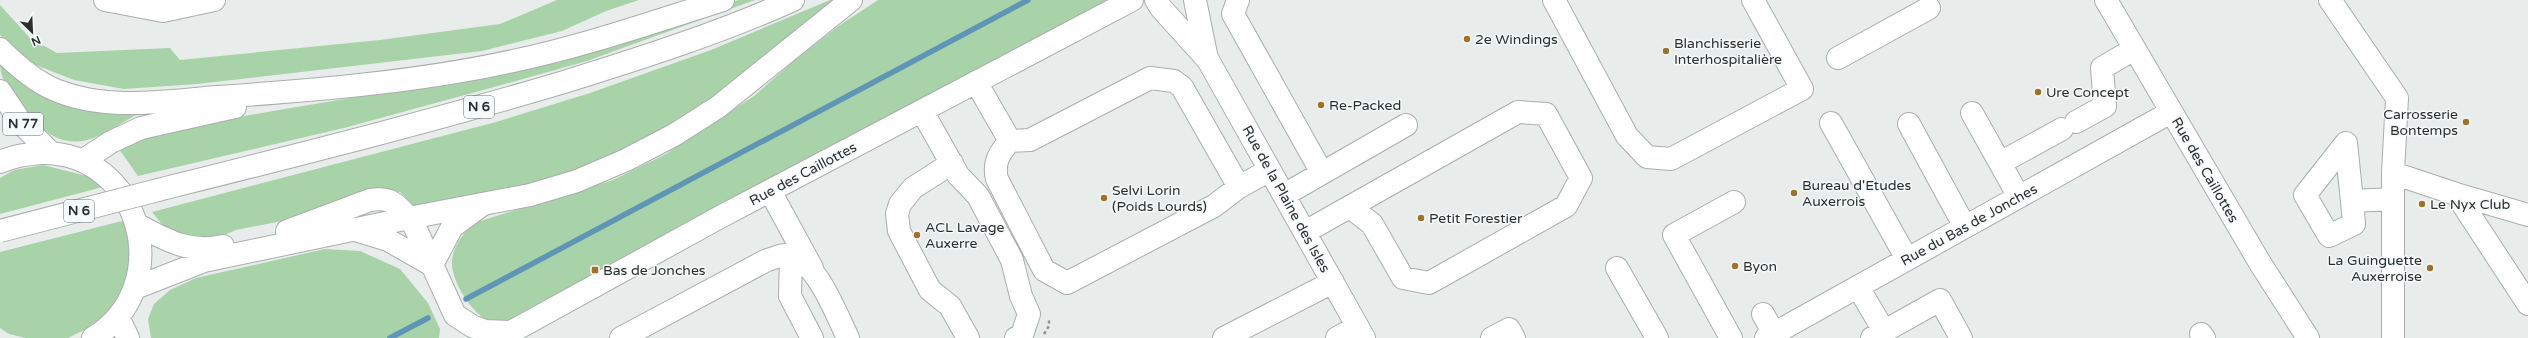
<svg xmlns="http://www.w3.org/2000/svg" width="2528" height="338" viewBox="0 0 2528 338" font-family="'Varela Round',sans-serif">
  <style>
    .green { fill: #a8d2a7 }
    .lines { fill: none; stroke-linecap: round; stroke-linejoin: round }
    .stream { stroke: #5e95b8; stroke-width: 5.5 }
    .minor-casing { stroke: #a9aead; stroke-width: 24 }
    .major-casing { stroke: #a9aead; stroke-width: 24 }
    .path { stroke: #8e9292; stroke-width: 2.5; stroke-dasharray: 3 3; stroke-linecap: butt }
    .minor { stroke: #fff; stroke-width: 22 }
    .major { stroke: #fff; stroke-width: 22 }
    .major-bridge-casing { stroke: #a9aead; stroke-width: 24; stroke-linecap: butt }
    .major-bridge { stroke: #fff; stroke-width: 22 }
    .poi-dot { fill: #a17225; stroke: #f5fafa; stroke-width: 1.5 }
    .labels { text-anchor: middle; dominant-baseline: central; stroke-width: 3; stroke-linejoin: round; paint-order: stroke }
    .shield { fill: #f5fafa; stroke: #696c6c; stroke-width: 1 }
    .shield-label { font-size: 13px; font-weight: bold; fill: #2d2f2f }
    .poi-label { font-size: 14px; fill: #2d2f2f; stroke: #f5fafa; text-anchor: start }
    .street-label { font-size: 14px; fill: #2d2f2f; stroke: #f5fafa }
  </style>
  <rect width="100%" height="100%" fill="#e8edec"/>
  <!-- green -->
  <path class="green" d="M557 0H639L606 11 562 31 482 51 197 84 124 89 74 80 28 62 0 35V5L30 38 57 53 170 48 180 60 380 40 500 24Z
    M739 0H755L587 61 505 84 344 128 138 176 119 149 157 133 209 122 427 85Z
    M830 0H840L694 115 595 166 523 190 415 207 400 192 386 190 287 220 236 230 212 240H184L165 228 152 212 496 122 590 93 711 50Z
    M878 0H1107L519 321C511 321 496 324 489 321 471 313 450 279 452 260 454 244 464 233 474 223L613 180 666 154 754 96 796 59 840 25Z
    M0 62 85 105 136 115C123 122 111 130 98 136 64 152 40 131 21 105 10 90 0 81 0 62Z
    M43 165 87 176 103 187 0 214V178L14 170Z
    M126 220 132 258 123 293 100 322 68 338H26L9 334 0 328V252Z
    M325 249 360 251 400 269 428 303 440 329 439 338H151L148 319 154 304 170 290 196 278Z"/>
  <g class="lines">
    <!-- stream -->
    <path class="stream" d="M466 299 1028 0
      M390 338 428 318"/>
    <defs>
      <path id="minor" d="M105 0 163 11 214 0
        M1156 0 1161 8 1208 60 1364 338
        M1195 0 1207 59
        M1238 0 1233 14 1322 173
        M1554 0 1627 136 1647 157 1671 159 1802 89 1753 0
        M2106 0 2260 263 2308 338
        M2330 0 2397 98 2393 173V338
        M1838 58 1929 8
        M976 82 1010 141 1030 140 1150 78 1174 81 1182 87 1239 187 1214 206 1067 283 1044 270 997 179C993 163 999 153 1010 141
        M922 111 958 175 978 196 1012 260 1021 296 1029 314 1022 335 1016 338
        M1972 113 2019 197
        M2076 122 2105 106 2102 68 2134 49
        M1831 123 1907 259
        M1909 124 1965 227
        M952 163 913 188 900 204 897 214 899 231 930 290 950 306 968 338
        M2000 163 2062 129
        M2393 173 2456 194 2528 304
        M1239 187 1270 170
        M770 191 812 268
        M2456 194 2528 215
        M1284 195 1406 125
        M2352 201 2346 143 2305 195 2329 236 2354 224 2352 201 2393 199
        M409 218 413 223 455 315 472 326 485 331 511 332 722 216 1132 0
        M352 229 388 240 432 265
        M1305 232 1518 112 1546 114 1581 178 1566 206 1429 283 1403 278 1372 224 1350 207
        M791 256 790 296 812 338
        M432 265 452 227 482 205
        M1617 268 1657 338
        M1858 287 1884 331
        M1763 314 1774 334
        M2201 334 2204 338
        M621 338 767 260C773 259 780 255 785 255 814 253 837 316 848 338
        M1224 338 1333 282
        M1337 338 1357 327
        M1492 338 1509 329 1514 338
        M1731 338 1674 235 1734 202
        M1766 338 2171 112
        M1872 338 1940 300 1961 338"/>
      <path id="major" d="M0 49C16 65 36 83 58 91 108 111 166 101 218 97 316 90 417 82 513 61 584 46 653 22 723 0
        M0 91 22 124 51 153
        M82 161 111 142 141 128 235 107
        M0 162C13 156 27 154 41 153 141 151 178 286 93 338
        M158 190C293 156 430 122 564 82 641 58 720 33 793 0
        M138 225C166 240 190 254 223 246
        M287 231 370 200C391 197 395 203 409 218
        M135 288 204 261 409 218 530 195 577 181 626 160 674 135 718 107 851 0
        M118 317 128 338"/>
    </defs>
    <!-- minor casing -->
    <use href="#minor" class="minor-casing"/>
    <!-- major casing -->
    <use href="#major" class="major-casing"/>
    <!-- path -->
    <path class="path" d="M1044 334 1049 326V320"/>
    <!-- minor -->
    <use href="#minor" class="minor"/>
    <!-- major -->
    <use href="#major" class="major"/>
    <defs>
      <path id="major-bridge" d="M0 231 158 190"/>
    </defs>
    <!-- major-bridge casing -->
    <use href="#major-bridge" class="major-bridge-casing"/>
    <!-- major-bridge -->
    <use href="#major-bridge" class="major-bridge"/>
  </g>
  <!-- markers -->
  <g class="poi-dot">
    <circle cx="1467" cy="39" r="4"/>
    <circle cx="1666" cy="51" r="4"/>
    <circle cx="2038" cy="92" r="4"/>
    <circle cx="1321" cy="105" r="4"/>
    <circle cx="2466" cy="122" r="4"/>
    <circle cx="1794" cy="193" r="4"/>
    <circle cx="1104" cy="198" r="4"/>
    <circle cx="2422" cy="204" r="4"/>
    <circle cx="1421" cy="218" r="4"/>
    <circle cx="917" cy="235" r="4"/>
    <circle cx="1735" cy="266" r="4"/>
    <circle cx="2430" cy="268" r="4"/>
    <rect x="591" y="266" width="8" height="8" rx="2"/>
  </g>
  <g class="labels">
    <!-- shield labels -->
    <g class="shield">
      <rect x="464" y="96" width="30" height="22" rx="3"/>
      <rect x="3" y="113" width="40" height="22" rx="3"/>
      <rect x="64" y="200" width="30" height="22" rx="3"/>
    </g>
    <g class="shield-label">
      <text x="479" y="107">N 6</text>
      <text x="23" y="124">N 77</text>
      <text x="79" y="211">N 6</text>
    </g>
    <!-- poi labels -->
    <g class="poi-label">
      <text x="1475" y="39">2e Windings</text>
      <text x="1674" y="43">Blanchisserie<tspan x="1674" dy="16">Interhospitalière</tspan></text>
      <text x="2046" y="92">Ure Concept</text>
      <text x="1329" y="105">Re-Packed</text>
      <text x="2458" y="114" text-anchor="end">Carrosserie<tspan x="2458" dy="16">Bontemps</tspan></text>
      <text x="1802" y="185">Bureau d'Etudes<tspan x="1802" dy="16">Auxerrois</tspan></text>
      <text x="1112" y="190">Selvi Lorin<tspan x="1112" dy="16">(Poids Lourds)</tspan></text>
      <text x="2430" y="204">Le Nyx Club</text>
      <text x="1429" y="218">Petit Forestier</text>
      <text x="925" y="227">ACL Lavage<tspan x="925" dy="16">Auxerre</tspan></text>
      <text x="2422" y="260" text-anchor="end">La Guinguette<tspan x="2422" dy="16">Auxerroise</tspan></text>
      <text x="1743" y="266">Byon</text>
      <text x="603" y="270">Bas de Jonches</text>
    </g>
    <!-- street labels -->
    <g class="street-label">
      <text transform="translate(2205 170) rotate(60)">Rue des Caillottes</text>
      <text transform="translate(803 174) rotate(-28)">Rue des Caillottes</text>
      <text transform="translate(1286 199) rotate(61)">Rue de la Plaine des Isles</text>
      <text transform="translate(1969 225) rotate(-29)">Rue du Bas de Jonches</text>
    </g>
  </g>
  <!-- north arrow -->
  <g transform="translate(32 32) rotate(156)" stroke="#f5fafa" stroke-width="3" paint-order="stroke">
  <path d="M0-3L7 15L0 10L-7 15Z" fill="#2d2f2f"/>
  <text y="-6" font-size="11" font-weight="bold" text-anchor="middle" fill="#2d2f2f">N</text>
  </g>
</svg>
